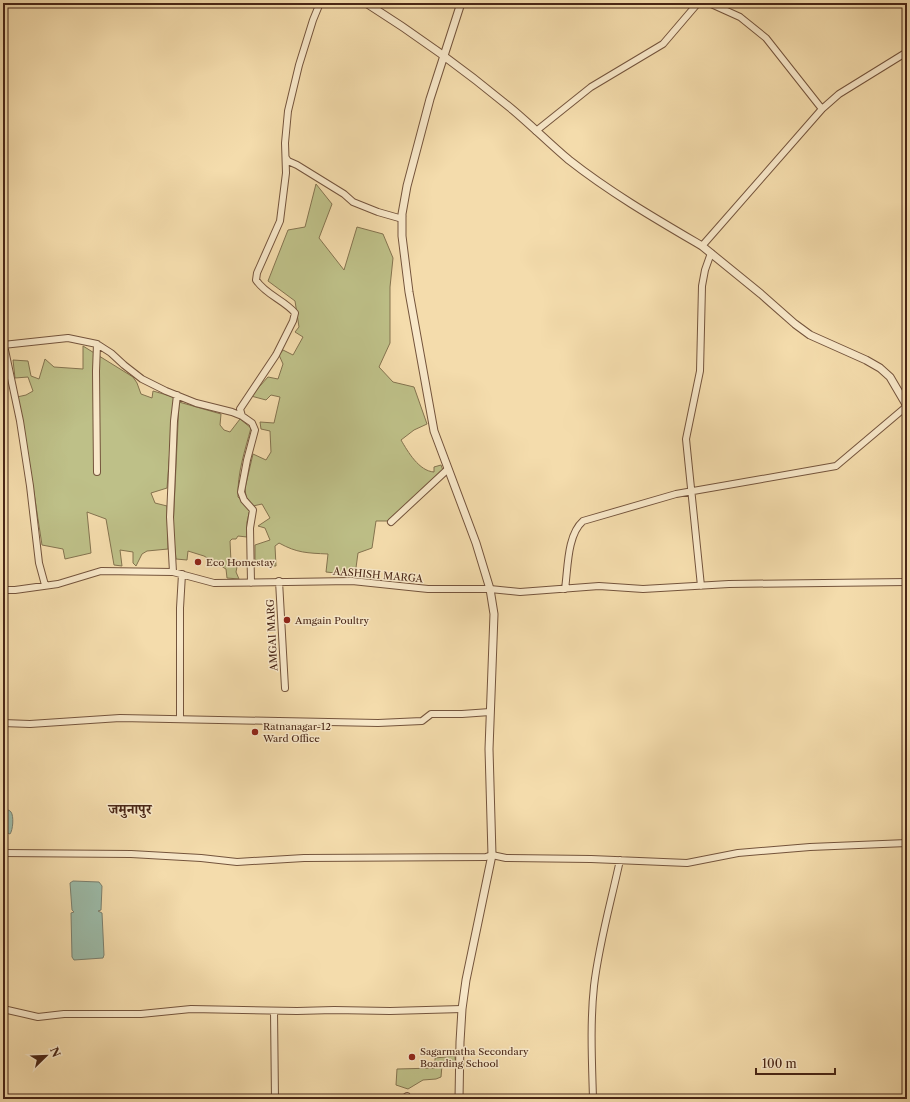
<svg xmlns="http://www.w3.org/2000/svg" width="910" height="1102" viewBox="0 0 910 1102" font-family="'Libre Caslon Text','Noto Serif Devanagari',serif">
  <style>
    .green { fill: #bec088; stroke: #84734f }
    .water { fill: #9cbcaa; stroke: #7b806f }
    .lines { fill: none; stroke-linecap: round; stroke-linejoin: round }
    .minor-casing { stroke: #74543c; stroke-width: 8 }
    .tertiary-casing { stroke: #74543c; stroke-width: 9 }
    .minor { stroke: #f8e8c9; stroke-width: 6 }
    .tertiary { stroke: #f8e8c9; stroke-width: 7 }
    .poi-dot { fill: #8f2418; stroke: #f8e8c9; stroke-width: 1.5 }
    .labels { text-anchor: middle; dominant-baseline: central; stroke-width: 3; stroke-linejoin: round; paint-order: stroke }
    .poi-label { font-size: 10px; fill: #492616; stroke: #f8e8c9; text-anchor: start }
    .street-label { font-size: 10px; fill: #492616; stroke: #f8e8c9 }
    .district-label { font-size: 14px; font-weight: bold; fill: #492616; stroke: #f8e8c9 }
  </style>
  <rect width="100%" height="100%" fill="#f4dcac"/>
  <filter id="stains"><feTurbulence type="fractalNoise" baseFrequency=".005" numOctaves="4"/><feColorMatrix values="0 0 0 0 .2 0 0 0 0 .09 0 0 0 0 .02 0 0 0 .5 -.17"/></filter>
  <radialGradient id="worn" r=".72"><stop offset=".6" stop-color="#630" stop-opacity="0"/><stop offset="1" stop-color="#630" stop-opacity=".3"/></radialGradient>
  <!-- green -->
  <path class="green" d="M316 184 332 204 319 238 344 270 357 227 383 234 393 258 390 287V343L379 367 393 382 414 387 427 424 414 430 401 440C408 452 419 471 434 472V467L441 465 444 473 387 521H376L372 548 358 553 355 575 326 572 328 554C307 553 297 553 279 543L275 546 276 566 255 565V545L270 540 265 528 258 526 270 518 262 504 253 506 246 497 245 488 253 454 266 460 271 452 270 431 261 429 260 422 274 423 280 397 271 395 266 400 251 396 268 377 278 379 283 364 279 355 283 350 293 355 303 337 295 332 299 327 295 301 268 281 288 230 305 227Z
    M83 346 133 377 137 383 141 394 152 398 153 391 174 397 167 488 151 493 155 503 167 506 168 549 147 551 142 554 136 566 133 563V552L120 550 122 566 114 565 106 519 87 512 91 553 65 559 63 549 42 545 28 454 17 397 26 395 33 391 28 377 15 378 13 360 28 361 31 376 39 379 45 359 54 367 83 369Z
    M179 402 221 414 220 425 224 430 230 432 240 419 251 428C245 450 237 474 238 497L250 509 247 522V537L238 536 236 539H232L230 541 231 562 235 563 237 567 236 572 239 579 227 578 226 569 204 556 188 551 187 560 176 559 173 530Z
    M455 1056 456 1067 451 1064 442 1065 441 1077 436 1079 423 1080 408 1089 396 1085 397 1069 435 1068V1058Z"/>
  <!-- water -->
  <path class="water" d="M5 809C7 810 10 810 11 812 14 816 13 830 10 834L3 831V810Z
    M73 881 99 882 102 886 101 910 98 911 102 913 104 955 103 958 74 960 72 957 71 913 74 912 72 910 70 883Z"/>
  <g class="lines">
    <defs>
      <path id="minor" d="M822 109 839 94 907 52
        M536 131 591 87 663 44 698 3
        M286 158 288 161 297 165 344 194 353 202 378 212 399 218 402 216
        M702 246 822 109 766 38 740 17 709 3
        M3 345 68 338 97 344 111 353 124 365 142 379 166 391 196 403 232 412 242 416
        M4 345 20 421 30 486 39 563 45 585
        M97 472 96 371 97 344
        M391 522 448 469
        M173 572 170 517 172 471 174 421 177 395
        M279 581 285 688
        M251 583 250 528 253 510 244 500 241 492 247 460 255 430 252 423 242 416 240 409 276 355 293 321 295 313C284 300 266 295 256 280L257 273 280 221 286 173 285 143 288 111 299 65 313 20 320 3
        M701 586 686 439 700 371 702 286 705 270 711 253
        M565 589C568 568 567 535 583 521L676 494 836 466 907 406
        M3 590H15L58 584 101 571 173 572 214 583 352 581 428 589H490L520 592 599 586 643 589 729 584 907 582
        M180 718V608L182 574
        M3 723 30 724 120 718 378 723 422 721 431 714H462L490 712
        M3 853 131 854 201 858 237 862 304 858 486 857 492 855 506 858 591 859 687 863 738 853 810 847 907 843
        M3 1009 38 1017 64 1014H141L191 1009 297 1011 334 1010 390 1011 462 1009
        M274 1011 275 1099
        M407 1096 408 1099
        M593 1099C592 1062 590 1023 594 986 599 943 611 902 620 860"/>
      <path id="tertiary" d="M366 3C417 35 466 71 513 110 532 126 550 144 569 160 611 193 656 219 702 246L761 294 795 324 810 335 866 360 880 368 890 377 907 406
        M459 1099 460 1042 462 1009 466 980 492 855 489 749 494 614 490 589 476 543 434 431 409 292 402 236V214L407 186 430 99 461 3"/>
    </defs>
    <!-- minor casing -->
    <use href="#minor" class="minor-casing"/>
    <!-- tertiary casing -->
    <use href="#tertiary" class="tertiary-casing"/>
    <!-- minor -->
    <use href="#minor" class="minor"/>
    <!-- tertiary -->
    <use href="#tertiary" class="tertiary"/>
  </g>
  <!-- markers -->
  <g class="poi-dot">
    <circle cx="198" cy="562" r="4"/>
    <circle cx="287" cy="620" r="4"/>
    <circle cx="255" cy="732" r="4"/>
    <circle cx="412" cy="1057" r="4"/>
  </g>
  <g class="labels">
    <!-- poi labels -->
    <g class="poi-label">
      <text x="206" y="562">Eco Homestay</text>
      <text x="295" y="620">Amgain Poultry</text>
      <text x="263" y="726">Ratnanagar-12<tspan x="263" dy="12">Ward Office</tspan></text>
      <text x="420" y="1051">Sagarmatha Secondary<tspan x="420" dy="12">Boarding School</tspan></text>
    </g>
    <!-- street labels -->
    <g class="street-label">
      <text transform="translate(378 575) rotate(5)">AASHISH MARGA</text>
      <text transform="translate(272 635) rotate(-93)">AMGAI MARG</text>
    </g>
    <!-- district labels -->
    <g class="district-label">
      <text x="130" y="809">जमुनापुर</text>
    </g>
  </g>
  <!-- margin -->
  <rect width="910" height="1102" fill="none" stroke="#f4dcac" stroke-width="16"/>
  <rect x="4" y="4" width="902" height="1094" fill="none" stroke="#492616" stroke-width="2"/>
  <rect x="8" y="8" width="894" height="1086" fill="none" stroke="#492616"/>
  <!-- north arrow -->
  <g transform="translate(46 1056) rotate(67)" stroke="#f8e8c9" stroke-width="3" paint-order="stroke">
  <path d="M0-3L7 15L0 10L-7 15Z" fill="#492616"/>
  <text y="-6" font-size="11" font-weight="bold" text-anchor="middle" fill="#492616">N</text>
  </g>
  <!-- scale -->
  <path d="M756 1068v6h79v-6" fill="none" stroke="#492616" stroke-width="2"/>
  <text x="762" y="1068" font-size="12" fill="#492616" stroke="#f8e8c9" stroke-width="3" paint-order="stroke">100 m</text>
  <rect width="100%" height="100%" filter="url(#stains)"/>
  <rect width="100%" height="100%" fill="url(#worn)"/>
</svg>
